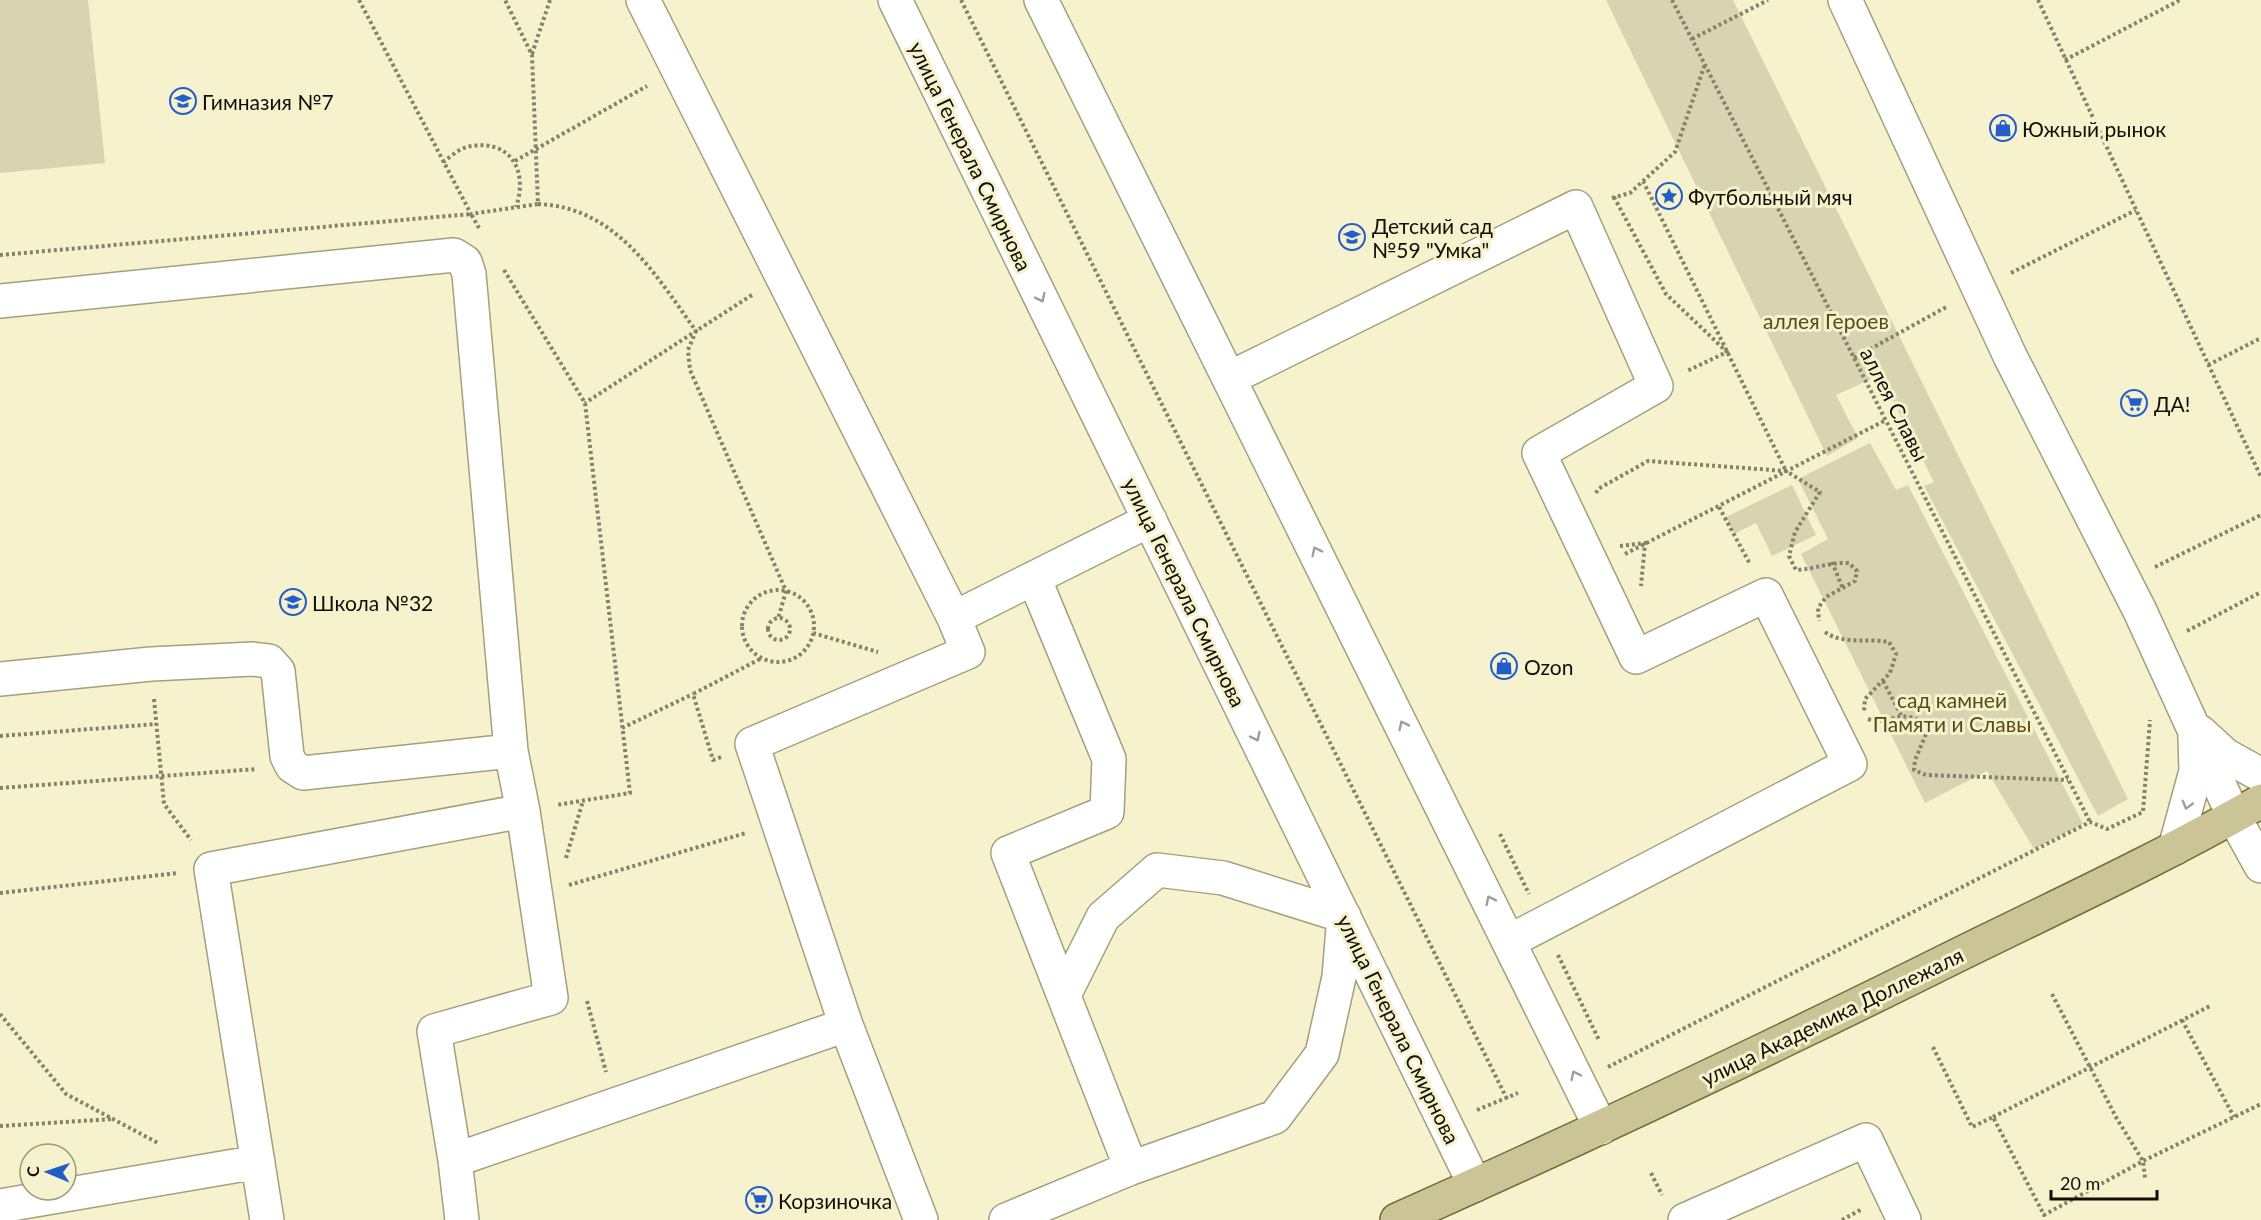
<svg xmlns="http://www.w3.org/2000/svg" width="2261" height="1220" viewBox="0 0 2261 1220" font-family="Lato,sans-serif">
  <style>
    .green { fill: #d8d3b0 }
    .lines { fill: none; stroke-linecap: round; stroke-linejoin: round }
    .minor-casing { stroke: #a49f7d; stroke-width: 36 }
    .major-casing { stroke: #746b37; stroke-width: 36 }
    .path { stroke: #86826a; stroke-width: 4; stroke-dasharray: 3 3; stroke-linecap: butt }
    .minor { stroke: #fff; stroke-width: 33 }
    .major { stroke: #cbc497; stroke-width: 33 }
    .oneway { stroke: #a09f9b }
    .labels { text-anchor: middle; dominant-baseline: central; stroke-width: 6; stroke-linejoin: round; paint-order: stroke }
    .poi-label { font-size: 21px; fill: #110f04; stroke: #f7f2ce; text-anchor: start }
    .street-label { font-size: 21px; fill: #110f04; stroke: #f7f2ce }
    .park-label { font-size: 21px; fill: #564c14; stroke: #f7f2ce }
  </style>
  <rect width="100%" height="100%" fill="#f7f2ce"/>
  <!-- green -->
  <path class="green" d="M0 0H88L105 163 0 173Z
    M1606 0H1733L2128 799 2098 816 1924 486 1934 482 1880 375 1836 395 1858 438 1827 456Z
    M1870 443 1896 490 1908 485 2083 824 2034 849 1987 771 1925 803 1801 554 1828 539 1798 479Z
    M1792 485 1816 535 1772 556 1756 523 1734 534 1726 517Z"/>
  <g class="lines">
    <defs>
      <path id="minor" d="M643 0 954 618
        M895 0 1475 1185
        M1041 0 1601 1128
        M1845 0 2010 356 2140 611 2234 817 2261 866
        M0 301 454 255 465 262 469 274 511 751 523 811
        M1230 378 1576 207 1656 386 1539 453 1636 657 1766 595 1850 764 1510 941
        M1034 578 1109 759 1107 812 1008 853 1131 1168 1275 1117 1322 1054 1339 977 1344 916 1223 878 1157 870 1103 917 1064 995
        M0 679 151 664 253 659 269 661 278 671 287 756 292 766 303 773 511 751
        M2200 732 2225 755 2261 775
        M2175 848 2196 771 2195 737
        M846 1025 921 1220
        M0 1206 258 1162
        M267 1220 211 869 523 811 551 998 434 1031 455 1160
        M462 1220 455 1160 846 1025 752 744 968 652 954 618 1150 520
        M1006 1220 1131 1168
        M1685 1220 1866 1140 1904 1220"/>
      <path id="major" d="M1397 1220C1588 1135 1777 1045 1964 952 2064 903 2165 856 2261 801"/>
    </defs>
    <!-- minor casing -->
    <use href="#minor" class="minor-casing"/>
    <!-- major casing -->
    <use href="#major" class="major-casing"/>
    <!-- path -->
    <path class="path" d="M359 0 471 214 538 204 532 55 505 0
      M961 0 1507 1099
      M1672 0 2090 822
      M2038 0 2261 477
      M1692 39 1768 0
      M532 54 550 0
      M2065 60 2180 0
      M515 161 647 86
      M443 162C450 157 459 149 467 147 509 137 529 170 516 207
      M1643 181 1786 471
      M1614 197 1666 294 1727 352 1687 371
      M1612 198 1630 193 1675 152 1705 64
      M538 204C616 207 655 274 696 331L585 403
      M0 255 471 214 479 228
      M504 270 585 403 630 793 556 805
      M2011 273 2136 210
      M752 295 696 331 688 350 690 370 786 591 778 619
      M1854 358 1948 306
      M2208 365 2261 338
      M1596 493 1598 489 1648 461 1786 471 1820 492 1795 532 1789 556 1796 570C1815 569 1830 562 1849 563L1857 571 1855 581 1826 597 1818 608 1819 621
      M1719 507 1750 564
      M1620 546 1645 543 1641 586
      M1625 554 1886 420
      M1832 562 1843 589
      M2155 567 2261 515
      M742 626a36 36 0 1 1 72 0a36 36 0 1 1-72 0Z
      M768 629a11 11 0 1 1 22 0a11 11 0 1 1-22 0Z
      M2187 631 2261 592
      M1825 632C1843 645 1868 638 1889 642L1896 654 1890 673 1865 699 1864 711
      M813 633 878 652
      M1883 681 1901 715
      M154 699 164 804 191 840
      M1868 719C1893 727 1899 704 1929 727L1915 760 1914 770 1926 775 2068 780
      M622 728 693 694
      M0 736 156 724
      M721 757 713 760 693 694 762 658
      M0 788 257 769
      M1500 834 1529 894
      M566 858 583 801
      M569 885 746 833
      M0 893 178 873
      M1558 955 1599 1040
      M2052 994 2117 1119 2143 1161 2145 1178
      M587 1001 606 1072
      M0 1014 66 1094 158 1143
      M2182 1020 2234 1117
      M1933 1047 1972 1127 1993 1117 2044 1215 2143 1161 2261 1104
      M1608 1067 2090 822 2107 829 2143 812 2150 720
      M1477 1110 1518 1093
      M1993 1117 2212 1005
      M0 1126 113 1119
      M1651 1173 1662 1195
      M1842 1220 1862 1209"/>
    <!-- minor -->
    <use href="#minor" class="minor"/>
    <!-- major -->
    <use href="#major" class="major"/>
  </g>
  <!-- one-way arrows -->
  <defs><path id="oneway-chevron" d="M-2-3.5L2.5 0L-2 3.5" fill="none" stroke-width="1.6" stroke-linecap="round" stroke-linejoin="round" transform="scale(1.5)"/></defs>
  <g class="oneway">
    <use href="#oneway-chevron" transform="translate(1041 298) rotate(64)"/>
    <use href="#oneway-chevron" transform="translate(1316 551) rotate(-116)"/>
    <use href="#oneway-chevron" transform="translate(1403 725) rotate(-116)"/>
    <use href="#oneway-chevron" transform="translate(1256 737) rotate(64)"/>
    <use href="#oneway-chevron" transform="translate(2187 805) rotate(105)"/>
    <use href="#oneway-chevron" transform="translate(1490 900) rotate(-116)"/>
    <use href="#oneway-chevron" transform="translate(1575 1075) rotate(-116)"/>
  </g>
  <!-- icons -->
  <defs>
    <symbol id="school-ring" viewBox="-11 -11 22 22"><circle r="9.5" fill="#f7f2ce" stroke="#235dca" stroke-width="1.5"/><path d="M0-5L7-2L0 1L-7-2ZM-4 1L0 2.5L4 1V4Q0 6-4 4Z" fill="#235dca"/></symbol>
    <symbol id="shop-ring" viewBox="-11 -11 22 22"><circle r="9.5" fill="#f7f2ce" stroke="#235dca" stroke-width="1.5"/><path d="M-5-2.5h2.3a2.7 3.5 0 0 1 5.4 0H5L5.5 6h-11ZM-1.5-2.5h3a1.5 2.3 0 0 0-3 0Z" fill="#235dca"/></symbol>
    <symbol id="sight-ring" viewBox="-11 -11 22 22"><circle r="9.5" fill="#f7f2ce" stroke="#235dca" stroke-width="1.5"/><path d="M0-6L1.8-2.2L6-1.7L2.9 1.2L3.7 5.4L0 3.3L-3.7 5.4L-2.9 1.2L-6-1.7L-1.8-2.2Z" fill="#235dca"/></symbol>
    <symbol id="supermarket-ring" viewBox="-11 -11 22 22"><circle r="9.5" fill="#f7f2ce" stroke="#235dca" stroke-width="1.5"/><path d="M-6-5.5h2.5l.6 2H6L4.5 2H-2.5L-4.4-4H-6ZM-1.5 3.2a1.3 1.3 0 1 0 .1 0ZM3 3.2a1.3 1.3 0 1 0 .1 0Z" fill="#235dca"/></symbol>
  </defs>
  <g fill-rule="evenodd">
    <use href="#school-ring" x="168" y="86" width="30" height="30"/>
    <use href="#shop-ring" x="1988" y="113" width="30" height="30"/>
    <use href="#sight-ring" x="1654" y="181" width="30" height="30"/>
    <use href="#school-ring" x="1337" y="222" width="30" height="30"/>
    <use href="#supermarket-ring" x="2119" y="388" width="30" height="30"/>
    <use href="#school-ring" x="278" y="587" width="30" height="30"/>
    <use href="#shop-ring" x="1489" y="651" width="30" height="30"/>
    <use href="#supermarket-ring" x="744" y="1185" width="30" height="30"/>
  </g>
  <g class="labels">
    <!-- poi labels -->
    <g class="poi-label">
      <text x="202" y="101">Гимназия №7</text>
      <text x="2022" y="128">Южный рынок</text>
      <text x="1688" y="196">Футбольный мяч</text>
      <text x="1372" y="225">Детский сад<tspan x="1372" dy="24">№59 "Умка"</tspan></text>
      <text x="2154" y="403">ДА!</text>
      <text x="312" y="602">Школа №32</text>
      <text x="1524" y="666">Ozon</text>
      <text x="778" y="1200">Корзиночка</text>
    </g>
    <!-- street labels -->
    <g class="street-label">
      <text transform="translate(971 156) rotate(64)">улица Генерала Смирнова</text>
      <text transform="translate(1895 404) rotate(63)">аллея Славы</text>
      <text transform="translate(1185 592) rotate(64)">улица Генерала Смирнова</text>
      <text transform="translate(1832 1016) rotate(-26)">улица Академика Доллежаля</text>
      <text transform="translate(1399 1029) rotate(64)">улица Генерала Смирнова</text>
    </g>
    <!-- park labels -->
    <g class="park-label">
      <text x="1826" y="320">аллея Героев</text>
      <text x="1952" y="699">сад камней<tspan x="1952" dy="24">Памяти и Славы</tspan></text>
    </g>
  </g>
  <!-- north arrow -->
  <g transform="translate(48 1172) rotate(272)"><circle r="28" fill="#f7f2ce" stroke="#9b977d" stroke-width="1.5"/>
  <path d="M0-4.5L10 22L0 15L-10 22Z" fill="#235dca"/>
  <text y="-9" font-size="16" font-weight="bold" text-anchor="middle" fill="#110f04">С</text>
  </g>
  <!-- scale -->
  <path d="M2051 1190v9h106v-9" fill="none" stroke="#110f04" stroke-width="3"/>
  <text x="2060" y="1190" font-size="18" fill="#110f04" stroke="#f7f2ce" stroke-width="4.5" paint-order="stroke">20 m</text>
</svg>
